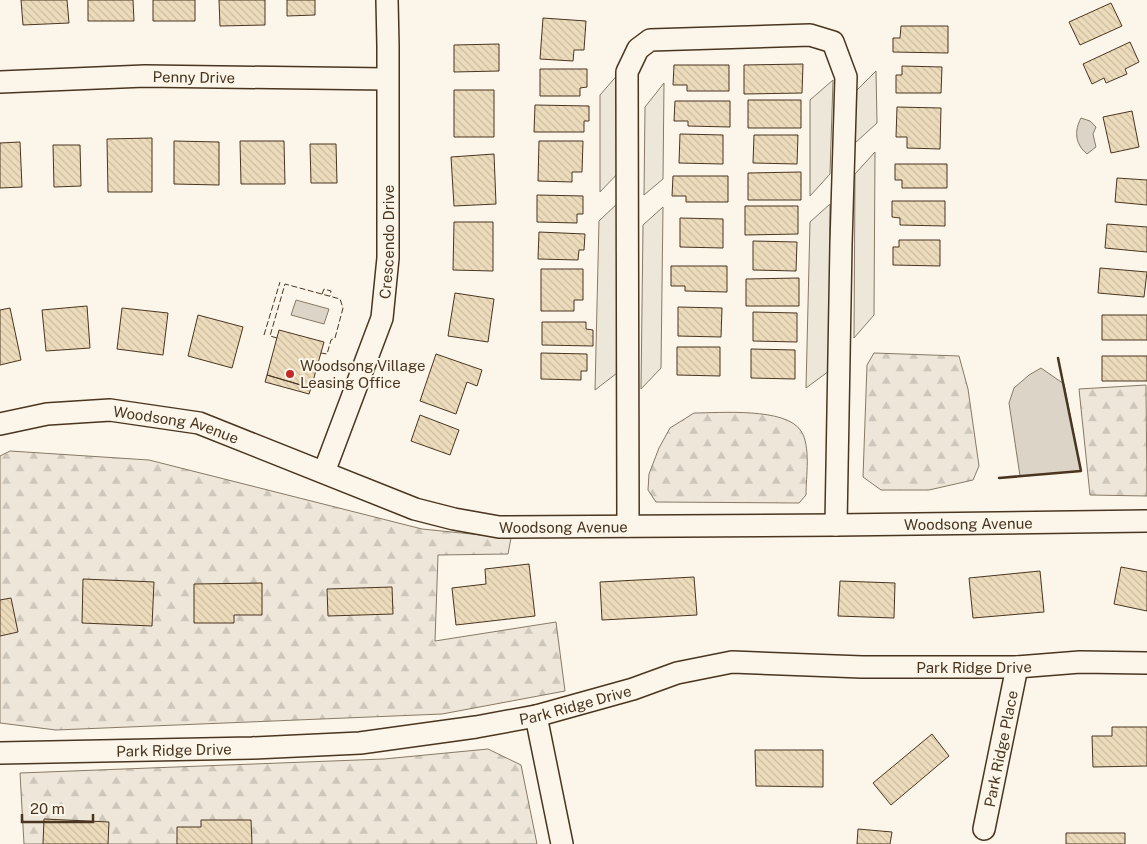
<svg xmlns="http://www.w3.org/2000/svg" width="1147" height="844" viewBox="0 0 1147 844" font-family="'Public Sans',sans-serif">
  <style>
    .forest { fill: url(#forest-firs); stroke: #887966 }
    .parking { fill: #ede7d9; stroke: #887966 }
    .water { fill: #dcd4c6; stroke: #887966 }
    .building { fill: url(#building-back-hatch); stroke: #4a3520 }
    .lines { fill: none; stroke-linecap: round; stroke-linejoin: round }
    .minor-casing { stroke: #4a3520; stroke-width: 24 }
    .minor { stroke: #fbf6e9; stroke-width: 21 }
    .fence { stroke: #4a3520; stroke-width: 1; stroke-dasharray: 6 2.5; stroke-linecap: butt }
    .wall { stroke: #4a3520; stroke-width: 2.5 }
    .poi-dot { fill: #c62828; stroke: #fbf6e9; stroke-width: 2 }
    .labels { text-anchor: middle; dominant-baseline: central; stroke-width: 4; stroke-linejoin: round; paint-order: stroke }
    .street-label { font-size: 15px; fill: #4a3520; stroke: #fbf6e9 }
    .poi-label { font-size: 15px; fill: #4a3520; stroke: #fbf6e9; text-anchor: start }
  </style>
  <defs>
    <pattern id="forest-firs" width="22" height="20" patternUnits="userSpaceOnUse" patternTransform="scale(1.25)"><rect width="22" height="20" fill="#ede6d9"/><path d="M5 1l3.5 6h-7zM16 11l3.5 6h-7z" fill="#cdc6ba"/></pattern>
    <pattern id="building-back-hatch" width="6" height="6" patternUnits="userSpaceOnUse" patternTransform="scale(1.25)"><rect width="6" height="6" fill="#ecdcbc"/><path d="M-1 5l2 2M0 0l6 6M5-1l2 2" fill="none" stroke="#ccbda1"/></pattern>
  </defs>
  <rect width="100%" height="100%" fill="#fbf6e9"/>
  <!-- forest -->
  <path class="forest" d="M874 353 959 356 968 389 979 466 973 480 929 490H881L863 477 867 365Z
    M1146 385 1147 496 1090 495 1079 389Z
    M694 413C719 413 786 407 801 431 811 446 806 477 806 495L799 503 656 502 648 490 649 474 659 448 670 428Z
    M10 451 149 460 422 529 511 538 508 554 438 555 435 641 556 622 565 691 442 714 56 730 0 723V456Z
    M488 749 521 765 537 844H24L20 773 384 759Z"/>
  <!-- parking -->
  <path class="parking" d="M876 71 877 123 855 143V92Z
    M620 72V171L600 192V95Z
    M833 80 830 174 810 196V100Z
    M664 83 663 179 644 195 645 107Z
    M875 152 874 315 854 338 855 174Z
    M620 201 617 373 595 390 599 221Z
    M830 204 829 371 806 388 810 222Z
    M663 207 661 368 641 389 643 225Z"/>
  <!-- water -->
  <path class="water" d="M1081 118 1090 121 1096 127 1093 134 1096 147 1087 154C1075 144 1074 131 1081 118Z
    M296 300 329 309 324 324 291 315Z
    M1041 368 1064 384 1081 471 1020 476 1009 403 1014 388 1029 375Z"/>
  <!-- building -->
  <path class="building" d="M21 0H67L69 23 23 25Z
    M88 0H133L134 21H88Z
    M153 0H195V21H153Z
    M219 0H265V25L220 26Z
    M287 0H315V15L287 16Z
    M1111 3 1122 26 1080 45 1069 22Z
    M543 18 586 21 584 50H574L573 61 540 59Z
    M901 26H948V53L893 52V38H900Z
    M1130 42 1139 62 1125 69 1127 74 1106 83 1104 78 1092 84 1083 64Z
    M499 44V71L454 72V45Z
    M803 64 802 93 744 94V65Z
    M674 65H729V91H687V85H673Z
    M902 66 942 67 941 93H896V75H902Z
    M540 69H587V87L580 88V96H540Z
    M454 90H494V137H454Z
    M748 100H801V128H748Z
    M675 101H730V127L688 126V121H674Z
    M535 105 589 106V121H584V132H534Z
    M897 107 941 108 940 149 907 148V137H896Z
    M1132 111 1139 147 1111 153 1103 117Z
    M680 134 723 135V164L679 163Z
    M754 135H798L797 164 753 163Z
    M152 138V192H108L107 139Z
    M174 141 219 142V185L174 184Z
    M240 141H284L285 184H241Z
    M539 141H583L582 172H572V182L538 181Z
    M20 142 22 187 0 188V143Z
    M310 144H336L337 183H311Z
    M53 145H80L81 186 54 187Z
    M494 154 496 204 454 206 451 157Z
    M895 164H947V188H902V180H895Z
    M801 172V200H748V173Z
    M673 176H728V202H686V196H672Z
    M1117 178 1147 180V205L1115 202Z
    M537 195 583 196V214H577V223L537 222Z
    M892 201H945V226L900 225V218L892 217Z
    M745 206H798V234L745 235Z
    M680 218 723 219V248L680 247Z
    M454 222H493V271L453 270Z
    M1107 224 1147 227V252L1105 248Z
    M539 232 585 234 584 250H579L578 260 538 259Z
    M899 240H940V266L893 265V247H899Z
    M753 241 797 242 796 271 753 270Z
    M671 266H727V292L685 291V286H671Z
    M1100 268 1147 272 1144 297 1098 293Z
    M541 269H583V300H574V311H541Z
    M799 278V306H746V279Z
    M455 293 494 299 488 342 448 336Z
    M87 306 90 348 46 351 42 310Z
    M678 307 722 308 721 337 678 336Z
    M10 308 21 360 0 365V310Z
    M122 308 168 313 163 355 117 349Z
    M753 312 797 313V342L753 341Z
    M198 315 243 327 232 368 188 356Z
    M1102 315H1147V340H1102Z
    M542 322H586V329L593 330V346L542 345Z
    M279 330 324 342 311 388 267 375Z
    M677 347H720V376L677 375Z
    M751 349 795 350V379L751 378Z
    M541 353 587 354V371H581V380L541 379Z
    M436 354 482 370 477 386 467 382 456 414 420 401Z
    M1102 356H1147V381H1102Z
    M267 375 311 388 309 394 265 382Z
    M420 415 459 430 450 455 411 441Z
    M529 564 535 616 456 625 452 588 486 584 485 569Z
    M1121 567 1147 572V611L1114 604Z
    M1040 571 1044 612 973 618 969 578Z
    M694 577 697 615 602 620 600 582Z
    M83 579 154 582 152 626 82 623Z
    M840 581 895 583 894 618 838 616Z
    M262 583V615H234V623H194V584Z
    M392 587 393 614 328 616 327 589Z
    M11 598 18 632 0 636V600Z
    M1112 727H1147V766L1093 767 1092 736H1112Z
    M932 734 949 756 891 805 873 783Z
    M755 750H823V787L756 786Z
    M44 819 109 822 108 844H43Z
    M201 820H251L252 844H177V827H201Z
    M858 829 892 832 890 844H857Z
    M1066 833H1125V844H1066Z"/>
  <g class="lines">
    <defs>
      <g id="minor">
        <path id="s1" d="M0 82 145 76 387 79"/>
        <path id="s2" d="M0 424 47 414 110 410 199 423 415 509 454 519 499 527 836 525 1147 521"/>
        <path id="s3" d="M324 472 382 318 388 258V46L387 0"/>
        <path d="M628 526 627 72 638 49 650 40 810 35 833 42 846 77 841 244 836 525"/>
        <path d="M536 716 562 844"/>
        <path id="s4" d="M0 753 252 748 360 743 476 727 536 716 633 689 677 673 732 662 862 667H1017L1080 662 1147 663"/>
        <path id="s5" d="M984 829 1017 667"/>
      </g>
    </defs>
    <!-- minor casing -->
    <use href="#minor" class="minor-casing"/>
    <!-- minor -->
    <use href="#minor" class="minor"/>
    <!-- fence -->
    <path class="fence" d="M322 294 324 289 331 291 330 296
      M264 335 280 282
      M277 338 270 336 285 284 340 299 343 308 335 338 331 340 327 354 321 353"/>
    <!-- wall -->
    <path class="wall" d="M999 478 1081 471 1058 358"/>
  </g>
  <!-- markers -->
  <circle class="poi-dot" cx="290" cy="374" r="5"/>
  <g class="labels">
    <!-- street labels -->
    <g class="street-label">
      <text stroke="none"><textPath href="#s1" startOffset="194">Penny Drive</textPath></text>
      <text stroke="none"><textPath href="#s3" startOffset="241">Crescendo Drive</textPath></text>
      <text stroke="none"><textPath href="#s2" startOffset="179">Woodsong Avenue</textPath></text>
      <text stroke="none"><textPath href="#s2" startOffset="989">Woodsong Avenue</textPath></text>
      <text stroke="none"><textPath href="#s2" startOffset="584">Woodsong Avenue</textPath></text>
      <text stroke="none"><textPath href="#s4" startOffset="984">Park Ridge Drive</textPath></text>
      <text stroke="none"><textPath href="#s4" startOffset="579">Park Ridge Drive</textPath></text>
      <text stroke="none"><textPath href="#s5" startOffset="82">Park Ridge Place</textPath></text>
      <text stroke="none"><textPath href="#s4" startOffset="174">Park Ridge Drive</textPath></text>
    </g>
    <!-- poi labels -->
    <g class="poi-label">
      <text x="300" y="365">Woodsong Village<tspan x="300" dy="17">Leasing Office</tspan></text>
    </g>
  </g>
  <!-- scale -->
  <path d="M22 814v8h71v-8" fill="none" stroke="#4a3520" stroke-width="2.5"/>
  <text x="30" y="814" font-size="15" fill="#4a3520" stroke="#fbf6e9" stroke-width="4" paint-order="stroke">20 m</text>
</svg>
